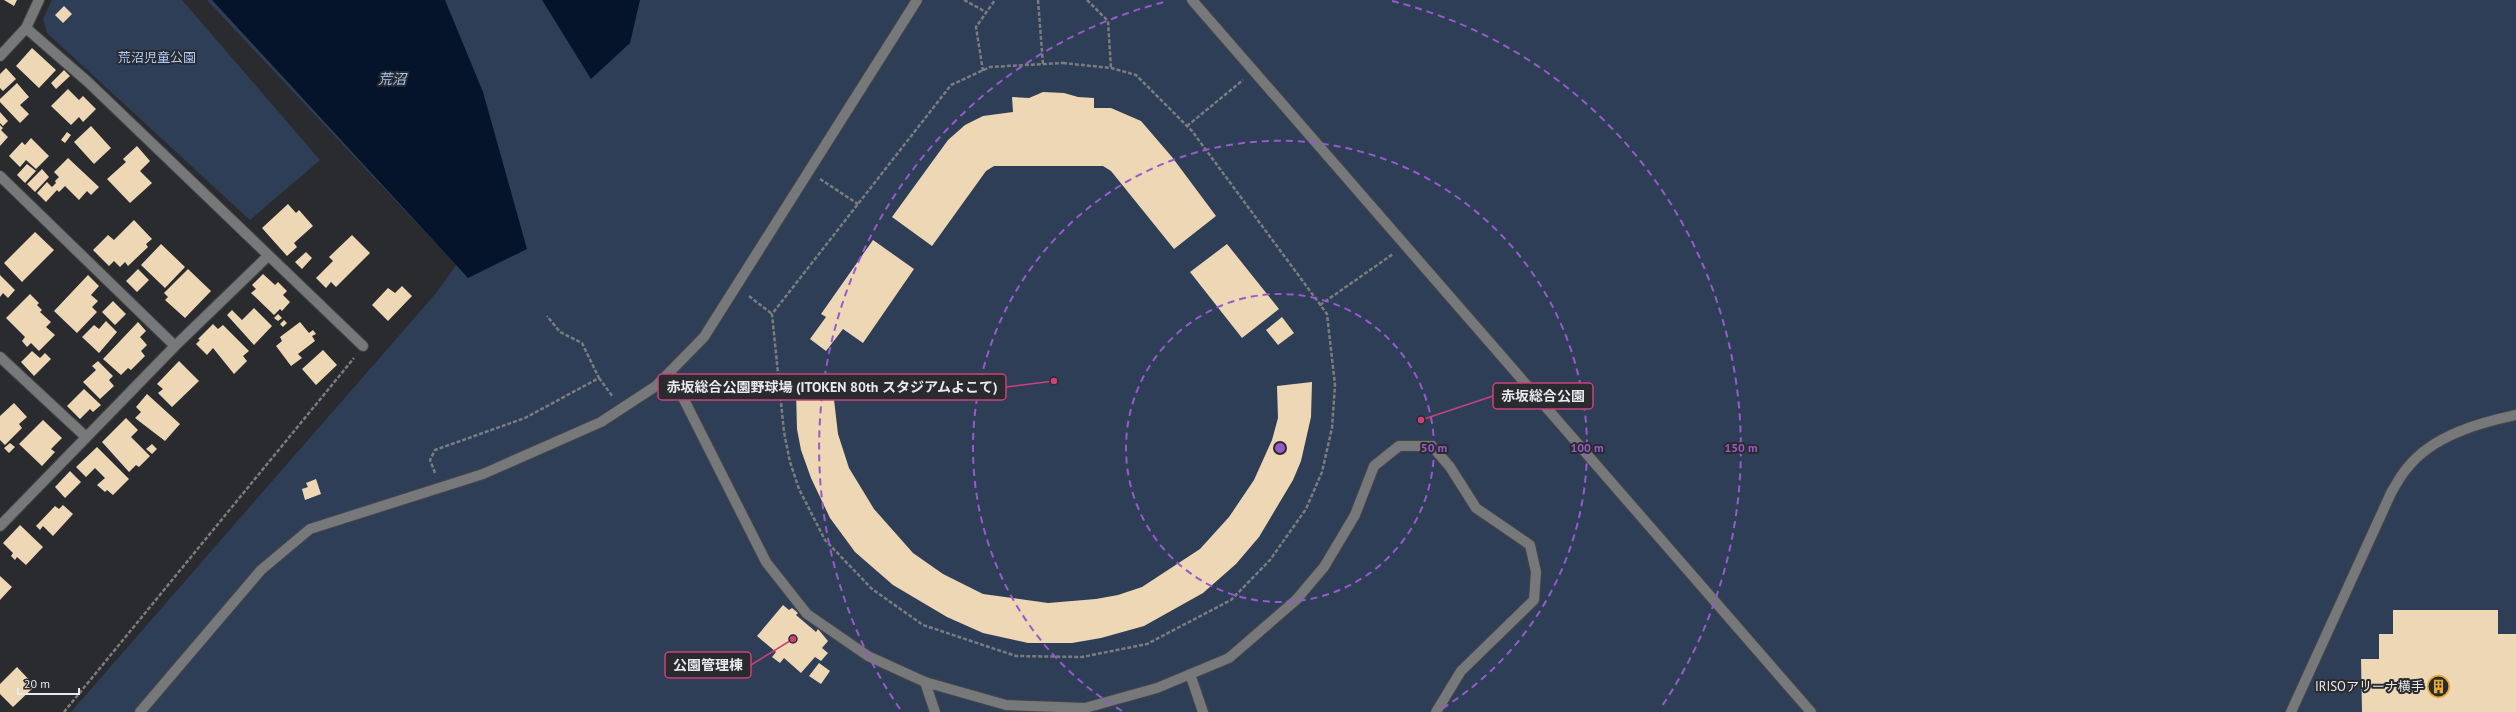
<svg xmlns="http://www.w3.org/2000/svg" width="2516" height="712" viewBox="0 0 2516 712" font-family="'PT Sans','Noto Sans JP',sans-serif">
  <style>
    .green { fill: #2f3e57 }
    .water { fill: #06142b }
    .building { fill: #eed7b5 }
    .lines { fill: none; stroke-linecap: round; stroke-linejoin: round }
    .minor-casing { stroke: #454648; stroke-width: 12 }
    .path { stroke: #7b7c7f; stroke-width: 2.5; stroke-dasharray: 4 2; stroke-linecap: butt }
    .minor { stroke: #777879; stroke-width: 10 }
    .ring { fill: none; stroke: #965bca; stroke-width: 2; stroke-dasharray: 7 5 }
    .labels { text-anchor: middle; dominant-baseline: central; stroke-width: 4; stroke-linejoin: round; paint-order: stroke }
    .park-label { font-size: 13px; fill: #aac9fe; stroke: #2a2b2e }
    .poi-label { font-size: 13px; fill: #e8e9eb; stroke: #2a2b2e; text-anchor: end }
    .water-label { font-size: 14px; font-style: italic; fill: #a7c7fb; stroke: #2a2b2e }
    .centre { fill: #965bca; stroke: #2a2b2e; stroke-width: 2 }
    .ring-label { font-size: 12px; text-anchor: middle; font-weight: bold; fill: #965bca; stroke: #2a2b2e; stroke-width: 4; stroke-linejoin: round; paint-order: stroke }
    .leader { fill: none; stroke: #ca4278; stroke-width: 1.5 }
    .callout-dot { fill: #ca4278; stroke: #2a2b2e; stroke-width: 1.5 }
    .callout { fill: #2a2b2e; stroke: #ca4278; stroke-width: 1.5 }
    .callout-label { font-size: 14px; text-anchor: middle; font-weight: bold; fill: #e8e9eb }
  </style>
  <rect width="100%" height="100%" fill="#2a2b2e"/>
  <!-- green -->
  <path class="green" d="M52 0H182L320 160 250 220 47 33 43 19Z
    M207 0H2516V712H71L437 292 456 265Z"/>
  <!-- water -->
  <path class="water" d="M212 0H445L483 92 527 249 468 278Z
    M542 0H640L630 43 591 79Z"/>
  <!-- building -->
  <path class="building" d="M4 0H17L14 6Z
    M64 6 72 14 63 23 55 15Z
    M32 48 56 70 39 88 16 66Z
    M6 68 16 79 3 91 0 88V74Z
    M64 70 70 76 56 89 51 83Z
    M17 83 29 97 20 105 29 114 20 123 0 102V99Z
    M68 89 79 100 83 96 96 109 83 122 79 117 71 125 51 106Z
    M1043 92 1064 93 1078 97 1094 98V108H1111L1141 121 1172 157 1216 216 1174 249 1111 171 1103 166H994L986 171 932 246 892 217 948 140 965 125 983 116 1013 112 1012 97 1029 98Z
    M0 112 8 121 3 126 0 123Z
    M0 125 3 128 1 130 8 137 0 146Z
    M91 126 111 148 94 164 74 142Z
    M67 132 71 135 65 143 61 140Z
    M31 138 49 156 36 169 26 160 20 167 9 156 22 142 25 145Z
    M137 146 150 161 140 171 152 183 130 203 107 179 126 162 123 159Z
    M68 158 99 187 91 195 87 191 79 200 65 186 59 192 57 190 46 202 37 193 47 182 52 187 56 183 55 181 59 177 54 172Z
    M27 164 36 171 25 183 17 175Z
    M42 169 49 177 35 192 27 184Z
    M288 204 296 213 299 210 313 226 294 243 297 247 287 256 262 228Z
    M134 220 152 239 146 244 148 247 128 266 125 262 120 267 114 261 109 266 93 250 108 235 114 240Z
    M35 232 54 250 22 282 4 263Z
    M352 235 370 253 336 287 331 282 326 288 316 278 333 261 329 257Z
    M873 240 914 269 863 343 843 329 826 351 810 339 826 317 821 314Z
    M161 244 185 267 165 288 141 265Z
    M1227 244 1279 309 1242 338 1190 272Z
    M306 252 312 258 302 269 295 262Z
    M138 269 149 280 137 292 126 281Z
    M188 269 211 291 185 318 165 300 168 297 164 293Z
    M263 274 275 285 278 282 287 291 283 295 290 302 282 311 280 309 274 315 251 293 256 289 252 285Z
    M0 275 15 290 8 298 3 293 0 297Z
    M88 275 99 286 91 295 98 301 92 307 97 312 77 333 54 311Z
    M402 286 412 296 388 321 372 305 388 288 395 293Z
    M30 294 39 303 37 305 42 310 40 312 51 322 46 327 55 335 39 351 31 343 27 347 22 341 25 337 6 318Z
    M113 301 126 314 115 325 102 312Z
    M254 308 272 326 254 345 227 315 232 310 242 320Z
    M278 314 282 318 278 321 274 318Z
    M1282 317 1294 333 1278 345 1266 330Z
    M284 320 287 323 283 327 280 324Z
    M106 321 117 332 99 353 82 337 94 325 99 329Z
    M138 322 146 331 140 337 147 345 141 351 145 356 131 370 128 368 121 375 103 359Z
    M300 322 309 333 313 330 316 334 312 336 315 341 298 354 302 358 291 366 276 346 282 341 280 337Z
    M213 324 218 329 223 325 249 351 243 356 247 361 234 374 213 348 207 355 196 344 200 340 198 339Z
    M323 350 337 365 316 385 302 369Z
    M32 351 40 358 45 353 51 359 34 376 21 362Z
    M98 361 113 376 109 380 114 386 100 399 83 382 96 370 92 366Z
    M179 361 199 381 172 407 158 393 163 389 157 384Z
    M799 381 833 391 838 434 849 468 874 509 913 553 943 574 983 594 1048 603 1096 599 1118 595 1142 587 1200 549 1229 517 1254 480 1272 440 1278 418 1277 386 1312 382 1311 417 1301 461 1293 480 1259 537 1236 564 1203 593 1144 626 1101 638 1072 643H1028L983 633 947 617 893 585 855 552 830 518 811 478 801 450 797 429 796 392Z
    M84 389 101 405 93 412 90 409 80 419 67 406Z
    M147 394 180 424 165 441 135 418 141 412 136 407Z
    M14 403 27 417 19 424 22 428 5 445 0 440V416Z
    M126 418 138 430 131 437 150 456 139 467 136 465 129 472 102 442Z
    M43 420 62 438 51 449 55 452 42 466 19 444Z
    M10 443 15 447 9 453 4 448Z
    M152 444 157 449 152 454 146 449Z
    M97 447 129 479 113 495 107 490 105 492 97 485 105 478 95 468 86 477 76 467Z
    M70 471 81 482 65 498 55 487Z
    M316 479 321 494 305 500 302 489 308 487 306 483Z
    M63 505 73 514 53 536 43 526 40 530 36 526 55 506 59 509Z
    M20 525 43 547 26 565 17 557 15 560 11 556 13 553 3 543Z
    M0 576 12 587 0 600Z
    M783 605 789 610 792 608 798 613 796 615 816 632 818 629 828 641 822 648 828 653 821 661 815 657 801 673 784 658 780 663 772 657 776 652 757 636Z
    M2393 610H2498V634H2516V712H2362L2361 659H2379V634H2393Z
    M819 663 830 671 821 684 809 676Z
    M17 667 35 686 13 707 0 694V684Z"/>
  <g class="lines">
    <defs>
      <path id="minor" d="M1192 0 1811 712
        M26 28 88 82 363 346
        M0 56 26 28 39 0
        M0 176 175 346
        M0 357 86 437
        M670 372 766 562 807 614 868 656 925 682 935 712
        M0 526 175 346 268 256
        M1190 674 1203 712
        M925 682 1006 705 1085 708 1157 688 1229 658 1296 600 1324 567 1355 515 1374 466 1399 446H1432L1450 467 1476 508 1530 545 1536 572 1534 600 1461 671 1436 712
        M140 712 261 570 310 529 483 474 601 422 656 386 704 337 917 0
        M2291 712 2391 493C2396 484 2401 475 2408 467 2433 436 2478 423 2516 415"/>
    </defs>
    <!-- minor casing -->
    <use href="#minor" class="minor-casing"/>
    <!-- path -->
    <path class="path" d="M964 0 986 12
      M1038 0 1043 64
      M1087 0 1108 21 1111 68
      M1063 63 1111 68 1136 75 1192 131 1327 314 1335 385 1332 428 1322 472 1306 509 1270 560 1231 600 1147 644 1082 657 1016 656 923 625 872 589 825 540 799 489 790 462 784 432 772 314 951 85 990 67Z
      M983 71 976 27 995 0
      M1187 126 1243 80
      M820 179 858 204
      M749 296 772 314
      M1320 305 1393 254
      M599 378 613 397
      M435 473 430 460 435 450 525 418 599 378 582 343 560 332 547 316
      M64 712 354 358"/>
    <!-- minor -->
    <use href="#minor" class="minor"/>
  </g>
  <!-- distance rings -->
  <g class="ring">
    <circle cx="1280" cy="448" r="154"/>
    <path d="M1122 711A307 307 0 1 1 1438 711"/>
    <path d="M900 709A461 461 0 0 1 1168 1M1392 1A461 461 0 0 1 1660 709"/>
  </g>
  <!-- icons -->
  <defs>
    <symbol id="building-ring" viewBox="-11 -11 22 22"><circle r="9.5" fill="#2a2b2e" stroke="#e9ab38" stroke-width="1.5"/><path d="M-4-6H4V6H1V3H-1V6H-4ZM-2.5-4.3h1.7v1.8h-1.7ZM.8-4.3h1.7v1.8H.8ZM-2.5-1h1.7V.8h-1.7ZM.8-1h1.7V.8H.8Z" fill="#e9ab38"/></symbol>
  </defs>
  <g fill-rule="evenodd">
    <use href="#building-ring" x="2426" y="674" width="25" height="25"/>
  </g>
  <g class="labels">
    <!-- park labels -->
    <g class="park-label">
      <text x="157" y="57">荒沼児童公園</text>
    </g>
    <!-- poi labels -->
    <g class="poi-label">
      <text x="2424" y="686">IRISOアリーナ横手</text>
    </g>
    <!-- water labels -->
    <g class="water-label">
      <text x="392" y="79">荒沼</text>
    </g>
  </g>
  <circle cx="1280" cy="448" r="6" class="centre"/>
  <g class="ring-label">
    <text x="1434" y="452">50 m</text>
    <text x="1587" y="452">100 m</text>
    <text x="1741" y="452">150 m</text>
  </g>
  <!-- callouts -->
  <path class="leader" d="M1054 381L1006 387M1421 420L1493 396M793 639L751 665"/>
  <g class="callout-dot">
    <circle cx="1054" cy="381" r="4"/>
    <circle cx="1421" cy="420" r="4"/>
    <circle cx="793" cy="639" r="4"/>
  </g>
  <g class="callout">
    <rect x="658" y="374" width="348" height="26" rx="4"/>
    <rect x="1493" y="383" width="100" height="26" rx="4"/>
    <rect x="665" y="652" width="86" height="26" rx="4"/>
  </g>
  <g class="callout-label">
    <text x="832" y="392">赤坂総合公園野球場 (ITOKEN 80th スタジアムよこて)</text>
    <text x="1543" y="401">赤坂総合公園</text>
    <text x="708" y="670">公園管理棟</text>
  </g>
  <!-- scale -->
  <path d="M18 688v6h61v-6" fill="none" stroke="#e8e9eb" stroke-width="2"/>
  <text x="24" y="688" font-size="12" fill="#e8e9eb" stroke="#2a2b2e" stroke-width="3" paint-order="stroke">20 m</text>
</svg>
